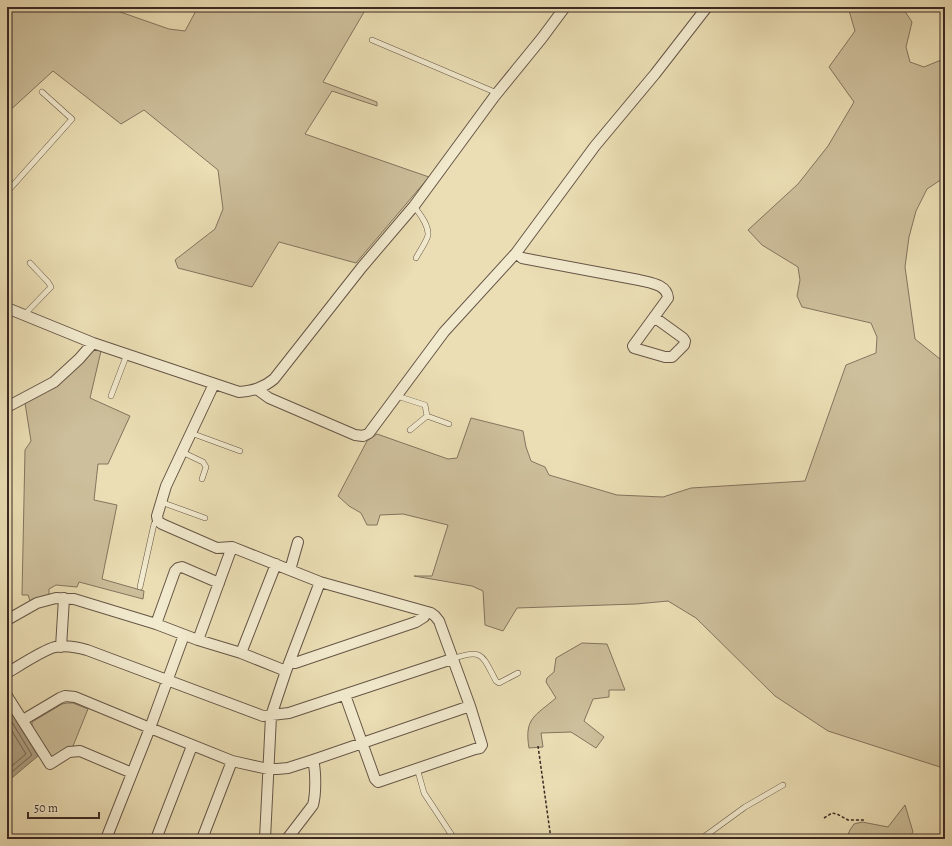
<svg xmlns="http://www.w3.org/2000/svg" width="952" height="846" viewBox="0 0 952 846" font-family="Alegreya,serif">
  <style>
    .green { fill: #cdbf9b; stroke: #84745f }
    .water { fill: #afa083; stroke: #80705d }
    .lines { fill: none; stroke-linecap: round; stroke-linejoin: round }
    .shore { stroke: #746453; stroke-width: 1 }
    .service-casing { stroke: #665647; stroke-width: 6 }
    .minor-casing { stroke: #665647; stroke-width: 12 }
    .path { stroke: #3a2923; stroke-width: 1.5; stroke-dasharray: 3 2; stroke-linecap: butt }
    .service { stroke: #f2eace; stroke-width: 5 }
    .minor { stroke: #f2eace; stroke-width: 10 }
  </style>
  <rect width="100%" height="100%" fill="#ebdeb4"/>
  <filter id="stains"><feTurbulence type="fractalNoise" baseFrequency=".005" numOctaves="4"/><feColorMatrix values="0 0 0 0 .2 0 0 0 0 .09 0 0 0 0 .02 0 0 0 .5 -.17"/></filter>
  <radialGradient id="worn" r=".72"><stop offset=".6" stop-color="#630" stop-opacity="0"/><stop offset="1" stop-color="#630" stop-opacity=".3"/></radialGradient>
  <!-- green -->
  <path class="green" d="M7 7H106L169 29 185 31 198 7H379L377 12 367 7 323 82 377 102V106L332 91 305 134 429 177 356 263 279 242 252 287 178 268 175 260 215 229 223 209 218 170 144 110 121 124 53 71 7 113Z
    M848 7H870L871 10 891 7H902L912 22 906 47 910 62 924 67 941 60 945 62V177L927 189 916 211 909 237 905 267 915 339 945 363V775L940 767 828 731 775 696 696 618 668 601 636 604 517 608 503 631 485 625 483 591 472 586 414 576H432L448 525 403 514 380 515 377 525H367L361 513 349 506 338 496 367 441 377 434 448 459 457 458 471 418 523 431 526 447 531 461 545 467 549 475 617 495 663 497 691 488 805 481 846 365 876 353 877 337 871 323 802 307 797 296 800 280 798 267 762 245 748 230 798 184 828 146 854 102 829 67 855 31Z
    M94 349 101 351 90 398 130 416 108 464H98L94 500 117 505 102 579 144 591 143 599 79 582 77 587 56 585 49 589V595L30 601 28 595H22L25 450 31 441 25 403 56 387Z
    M582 643 607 644 625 690H609V697L593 699 584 721 604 737 596 748 571 732 541 733 543 747 529 748C524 718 535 716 556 698L546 682 547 678 554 672 556 658Z
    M67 703H73L88 709 73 746 70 747 53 757 49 756 32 726V722L62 704Z
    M905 805 913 832 908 839H846L850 830 854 824 862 822 888 827Z"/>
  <!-- water -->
  <path class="water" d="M7 706 38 756 7 782Z"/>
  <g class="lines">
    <!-- shore -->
    <path class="shore" d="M7 714 32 755 7 776
      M7 723 26 754 7 770"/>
    <defs>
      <path id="service" d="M372 40 497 93
        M7 192 72 119 42 92
        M414 206C419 213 429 225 428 235 427 241 419 252 416 258
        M24 315 51 287 48 282 30 263
        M111 396 127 354
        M397 396 425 405 427 416
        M427 416 449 424
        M410 430 427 416
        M191 433 240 451
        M182 452 203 462 206 467 202 479
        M161 502 205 518
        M140 587 154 524 158 521
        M452 659C483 648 482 655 496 681L499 683 518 673
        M417 768 424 793 453 837
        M701 839 745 807 783 785"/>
      <path id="minor" d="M516 253 522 258 639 280C650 283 667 284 668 298L633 346 634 348 665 357H672L684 345 685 341 683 338 654 317
        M7 308 93 343 239 392C253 391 263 388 274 379L362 267 414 206 494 97 542 38 565 7
        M214 384 166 486 157 516 158 521 162 524 217 548 232 547 320 582 431 613 435 616 439 621 470 706 482 745 480 748 475 749 378 782 375 779 345 695
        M258 390 269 398 355 435 363 436 369 433 444 332 516 253 595 146 655 74 707 7
        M7 407 54 382 79 359 93 343
        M290 570 298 542
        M7 620 37 603 56 598 74 599 156 624 198 640 241 653 286 671
        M156 624 175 571 178 568 182 567 219 583
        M198 640 232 547
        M61 647 64 598
        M241 653 276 564
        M289 663H295L416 622 424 617 426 612
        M7 673C19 666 43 650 55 647 66 645 77 647 87 650L263 716 289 713 452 659
        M7 696 50 764 69 752 80 751 132 773
        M23 720 60 698 65 696 75 697 150 728 232 761 268 769H277L288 768 313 760 470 706
        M106 839 150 728 184 635
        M156 839 192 746
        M202 839 232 761
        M265 839 271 716 286 671 320 582
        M287 839 313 805C316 794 316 771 313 760"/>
    </defs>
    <!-- service casing -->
    <use href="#service" class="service-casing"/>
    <!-- minor casing -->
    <use href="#minor" class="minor-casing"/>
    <!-- path -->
    <path class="path" d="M538 746 551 839
      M824 818 832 813 837 814 848 820H864"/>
    <!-- service -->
    <use href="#service" class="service"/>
    <!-- minor -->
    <use href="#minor" class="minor"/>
  </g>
  <!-- margin -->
  <rect width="952" height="846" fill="none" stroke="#ebdeb4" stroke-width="24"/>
  <rect x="8" y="8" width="936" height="830" fill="none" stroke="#3a2923" stroke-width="2"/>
  <rect x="12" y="12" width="928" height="822" fill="none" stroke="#3a2923"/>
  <!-- scale -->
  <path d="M28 812v6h71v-6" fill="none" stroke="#3a2923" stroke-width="2"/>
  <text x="34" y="812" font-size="12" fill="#3a2923" stroke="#f2eace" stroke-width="3" paint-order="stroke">50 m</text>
  <rect width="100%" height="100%" filter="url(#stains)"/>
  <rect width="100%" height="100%" fill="url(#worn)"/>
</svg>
